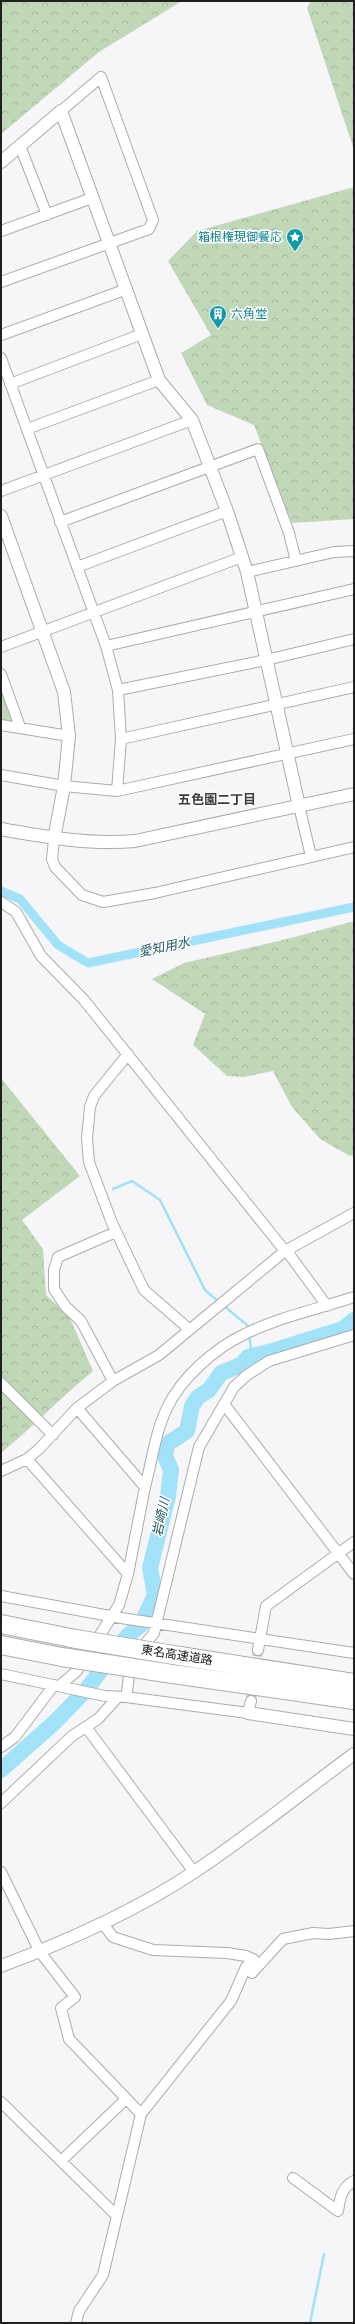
<svg xmlns="http://www.w3.org/2000/svg" width="355" height="2324" viewBox="0 0 355 2324" font-family="'Fira Sans','Noto Sans JP',sans-serif">
  <style>
    .forest { fill: url(#forest-crowns) }
    .green { fill: #c1d8b8 }
    .lines { fill: none; stroke-linecap: round; stroke-linejoin: round }
    .stream { stroke: #a2e2f9; stroke-width: 2.5 }
    .canal { stroke: #a2e2f9; stroke-width: 9 }
    .river { stroke: #a2e2f9; stroke-width: 16 }
    .minor-tunnel { stroke: #cbcbce; stroke-width: 10; stroke-dasharray: 10 5; stroke-linecap: butt }
    .minor-casing { stroke: #abacae; stroke-width: 12 }
    .tertiary-casing { stroke: #abacae; stroke-width: 14 }
    .motorway-casing { stroke: #abacae; stroke-width: 20 }
    .minor { stroke: #fff; stroke-width: 10 }
    .tertiary { stroke: #fff; stroke-width: 12 }
    .motorway { stroke: #fff; stroke-width: 18 }
    .motorway-bridge-casing { stroke: #abacae; stroke-width: 20; stroke-linecap: butt }
    .motorway-bridge { stroke: #fff; stroke-width: 18 }
    .labels { text-anchor: middle; dominant-baseline: central; stroke-width: 3; stroke-linejoin: round; paint-order: stroke }
    .culture-label { font-size: 12px; fill: #0d838f; stroke: #fff; text-anchor: end }
    .street-label { font-size: 12px; fill: #202021; stroke: #fff }
    .neighbourhood-label { font-size: 13px; font-weight: bold; fill: #3b3b3d; stroke: #fff }
    .water-label { font-size: 13px; font-style: italic; fill: #245869; stroke: #fff }
  </style>
  <defs>
    <pattern id="forest-crowns" width="20" height="18" patternUnits="userSpaceOnUse"><rect width="20" height="18" fill="#c1d8b8"/><path d="M2 6a3 3 0 1 1 6 0M12 15a3 3 0 1 1 6 0" fill="none" stroke="#a6b99e"/></pattern>
  </defs>
  <rect width="100%" height="100%" fill="#f6f6f9"/>
  <!-- forest -->
  <path class="forest" d="M1 1H182L99 52 1 134Z
    M311 1H354V150L307 8Z
    M354 187V519L292 523 254 425 207 405 181 353 211 335 168 261 197 231Z
    M354 921V1155L350 1156 320 1139 292 1107 273 1071 243 1077 227 1076 193 1045 205 1014 152 979 184 963 287 939Z
    M1 1078 80 1176 22 1220 43 1249 46 1295 69 1316 93 1371C61 1397 33 1427 1 1453Z"/>
  <!-- green -->
  <path class="green" d="M1 681 16 724 1 721Z"/>
  <g class="lines">
    <!-- stream -->
    <path class="stream" d="M113 1189 132 1181 160 1200 205 1290 219 1302
      M223 1305 248 1326V1331
      M248 1357 251 1348 249 1335
      M310 2323 324 2254"/>
    <!-- canal -->
    <path class="canal" d="M1 891 20 899 58 945 88 963 354 907"/>
    <!-- river -->
    <path class="river" d="M1 1770 55 1722 86 1690 127 1636 141 1625 155 1595 150 1568 168 1496 171 1470 165 1456 167 1444 187 1431 192 1406 198 1397 209 1390 221 1373 241 1365 248 1357 276 1350 343 1329 354 1320"/>
    <!-- minor-tunnel -->
    <path class="minor-tunnel" d="M251 1701 258 1650"/>
    <defs>
      <path id="minor" d="M20 146 47 215
        M1 231 92 198
        M1 282 149 229 153 220 101 77 61 111
        M1 335 127 289
        M1 358 106 646 118 690 121 739 117 791
        M10 384 142 334
        M27 429 159 380
        M1 491 192 420
        M60 522 258 449 289 533 296 561
        M77 567 227 511
        M247 572 334 552 354 551
        M106 646 354 589
        M1 647 242 557
        M1 674 20 727
        M118 690 266 660 354 639
        M1 725 69 736
        M121 739 354 687
        M1 775 64 786 117 791 354 739
        M299 806 311 856
        M54 839 52 859 55 867 82 895 103 902 155 893 354 847
        M1 902 16 912 41 956 84 1000 285 1251 289 1254 327 1306
        M128 1054 94 1096 90 1107 87 1138 89 1162 112 1223 144 1290 189 1329
        M113 1381 81 1321 65 1306 54 1289V1270L58 1257 116 1232
        M1 1383 53 1435
        M224 1404 354 1574
        M27 1459 128 1574
        M1 1471 27 1459 39 1449 77 1408 113 1381 159 1355 285 1251 354 1213
        M145 1487C152 1461 155 1433 167 1408 181 1378 215 1348 245 1334 279 1317 318 1309 354 1297
        M1 1596 121 1618 354 1653
        M258 1650 266 1606 354 1542
        M1 1674 105 1696 126 1697 248 1713 251 1701
        M59 1686 77 1671 119 1605 128 1574 145 1487 77 1408
        M126 1697C128 1688 128 1679 130 1671 133 1657 145 1644 154 1633L199 1447 234 1387 247 1375 269 1361 354 1335
        M86 1727 194 1872
        M1 1747 15 1737 54 1685
        M1 1803 72 1736 98 1719 117 1698
        M1 1872 40 1952 75 1997 61 2008 69 2039 141 2114
        M103 1924 113 1937 153 1950 227 1953 246 1956 253 1959 258 1964
        M252 1973 283 1939 313 1933 329 1934 354 1931
        M1 2102 116 2215
        M61 2161 125 2100
        M293 2178 338 2211C340 2198 341 2188 354 2181
        M76 2323 79 2311 103 2275 141 2114 231 2001 246 1967 253 1959"/>
      <path id="tertiary" d="M1 162 61 111 159 380 192 420 227 511 247 572 299 806
        M1 516 64 692 69 736 64 786 54 839
        M1 829C45 837 90 845 135 841L354 794
        M248 1713 354 1729
        M1 1966C68 1941 134 1912 194 1872 249 1836 301 1793 354 1754"/>
      <path id="motorway" d="M1 1624 76 1639
        M1 1645 62 1657
        M180 1656 354 1683
        M166 1673 354 1700"/>
    </defs>
    <!-- minor casing -->
    <use href="#minor" class="minor-casing"/>
    <!-- tertiary casing -->
    <use href="#tertiary" class="tertiary-casing"/>
    <!-- motorway casing -->
    <use href="#motorway" class="motorway-casing"/>
    <!-- minor -->
    <use href="#minor" class="minor"/>
    <!-- tertiary -->
    <use href="#tertiary" class="tertiary"/>
    <!-- motorway -->
    <use href="#motorway" class="motorway"/>
    <defs>
      <path id="motorway-bridge" d="M76 1639 180 1656
        M62 1657 166 1673"/>
    </defs>
    <!-- motorway-bridge casing -->
    <use href="#motorway-bridge" class="motorway-bridge-casing"/>
    <!-- motorway-bridge -->
    <use href="#motorway-bridge" class="motorway-bridge"/>
  </g>
  <!-- icons -->
  <defs>
    <symbol id="sight-pin" viewBox="-11 -11 22 30"><path d="M0 17L-7.5 6A9.5 9.5 0 1 1 7.5 6Z" fill="#0f9aa8" stroke="#fff"/><path d="M0-6L1.8-2.2L6-1.7L2.9 1.2L3.7 5.4L0 3.3L-3.7 5.4L-2.9 1.2L-6-1.7L-1.8-2.2Z" fill="#fff"/></symbol>
    <symbol id="building-pin" viewBox="-11 -11 22 30"><path d="M0 17L-7.5 6A9.5 9.5 0 1 1 7.5 6Z" fill="#0f9aa8" stroke="#fff"/><path d="M-4-6H4V6H1V3H-1V6H-4ZM-2.5-4.3h1.7v1.8h-1.7ZM.8-4.3h1.7v1.8H.8ZM-2.5-1h1.7V.8h-1.7ZM.8-1h1.7V.8H.8Z" fill="#fff"/></symbol>
  </defs>
  <g fill-rule="evenodd">
    <use href="#sight-pin" x="285" y="227" width="20" height="27"/>
    <use href="#building-pin" x="208" y="304" width="20" height="27"/>
  </g>
  <g class="labels">
    <!-- culture labels -->
    <g class="culture-label">
      <text x="282" y="237">箱根権現御餐応</text>
      <text x="231" y="314" text-anchor="start">六角堂</text>
    </g>
    <!-- street labels -->
    <g class="street-label">
      <text transform="translate(177 1655) rotate(9)">東名高速道路</text>
    </g>
    <!-- neighbourhood labels -->
    <g class="neighbourhood-label">
      <text x="217" y="799">五色園二丁目</text>
    </g>
    <!-- water labels -->
    <g class="water-label">
      <text transform="translate(164 947) rotate(-12)">愛知用水</text>
      <text transform="translate(161 1517) rotate(-78)">岩崎川</text>
    </g>
  </g>
  <!-- border -->
  <rect width="355" height="2324" fill="none" stroke="#202021" stroke-width="4"/>
</svg>
